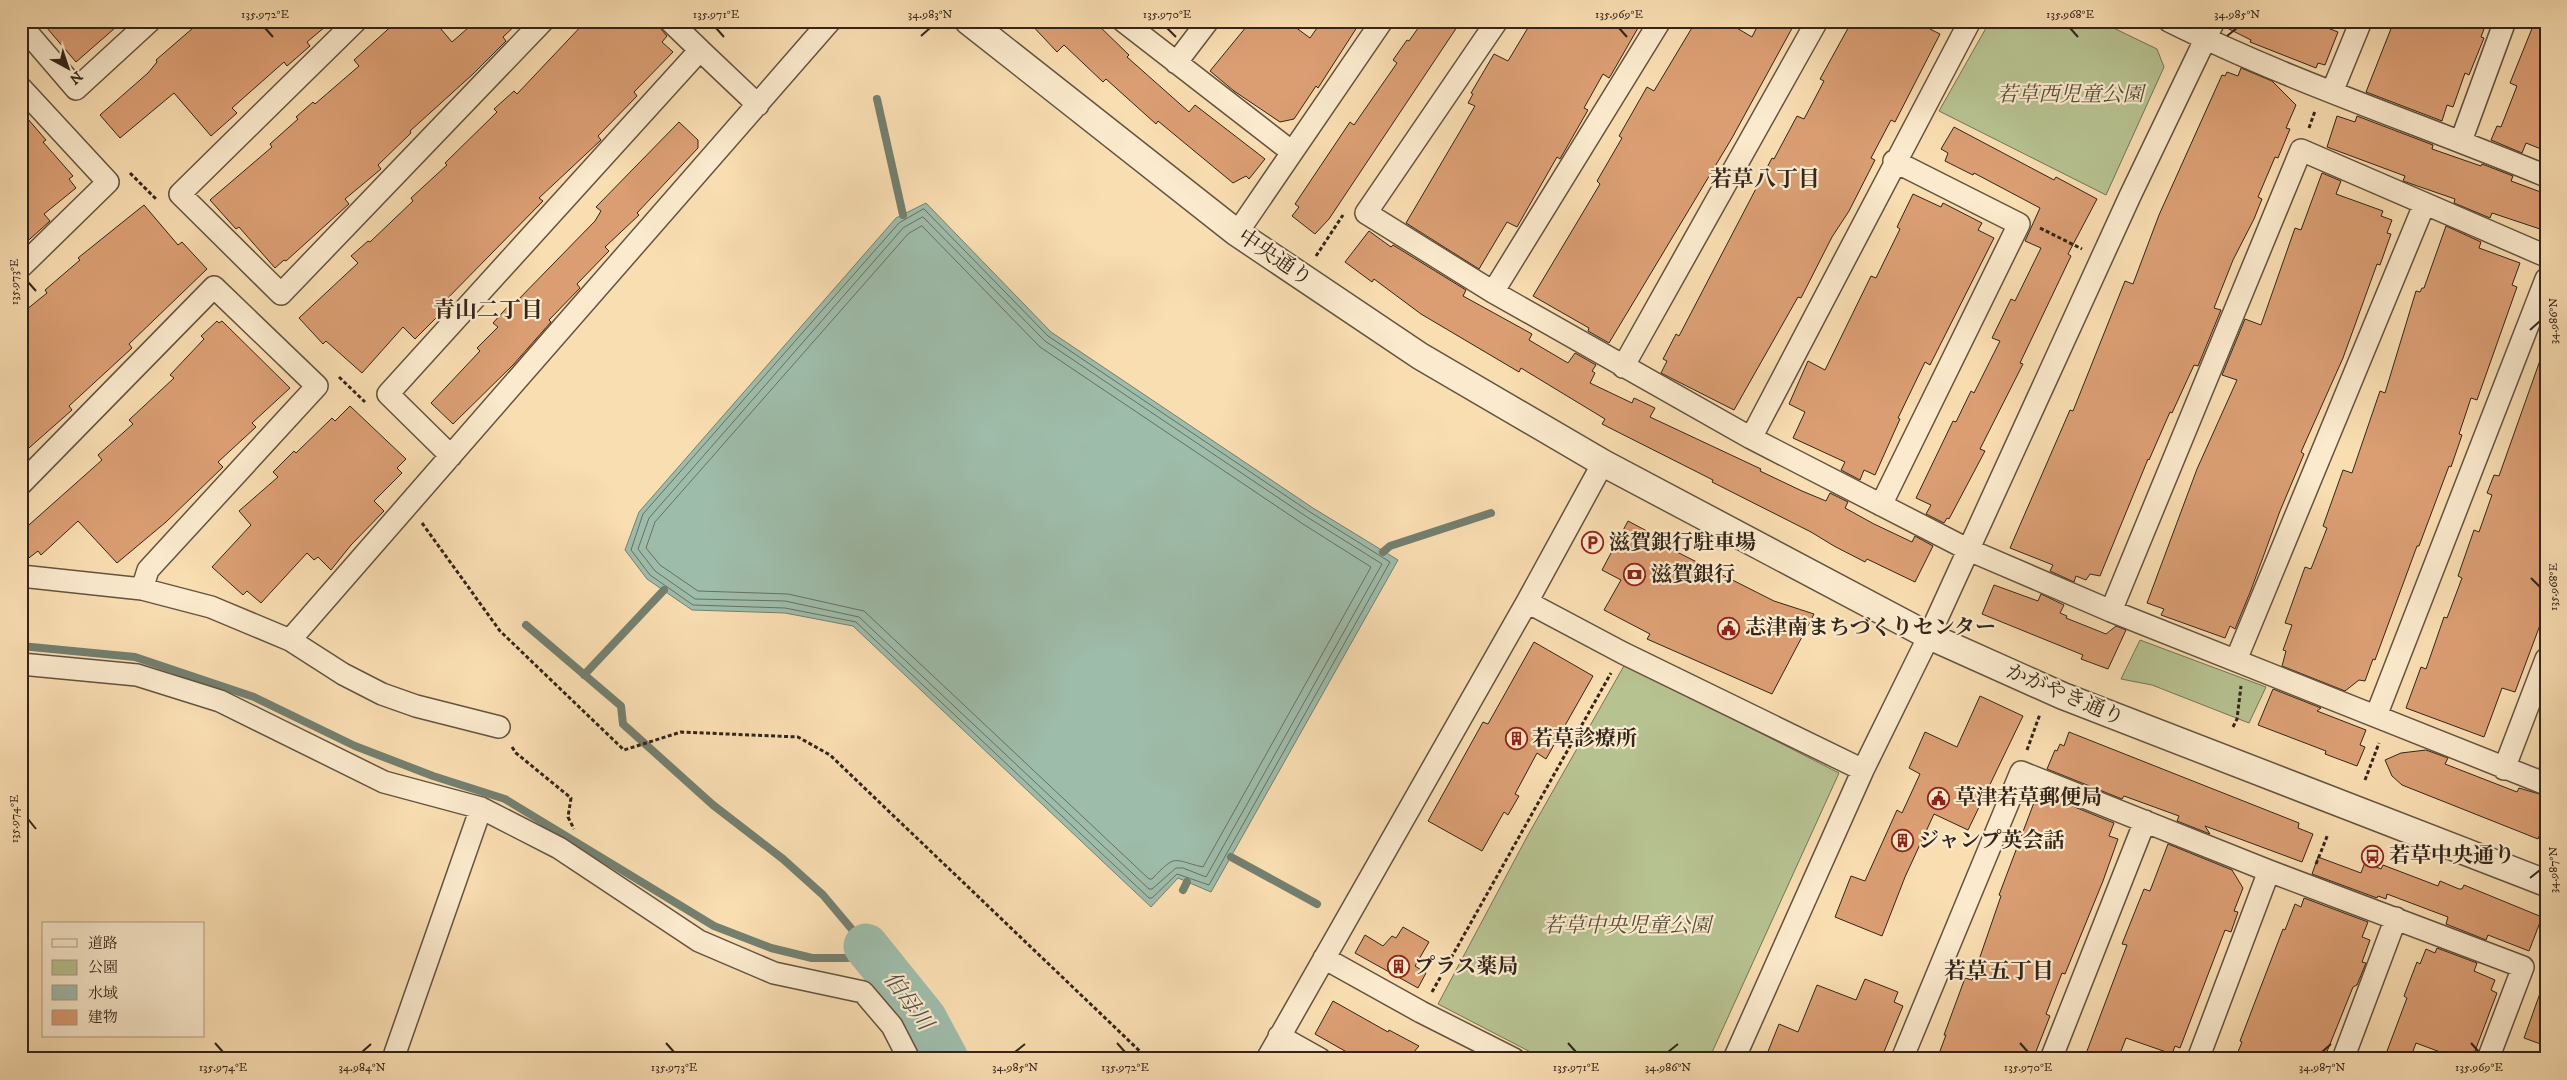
<svg xmlns="http://www.w3.org/2000/svg" width="2567" height="1080" viewBox="0 0 2567 1080" font-family="'IM FELL DW Pica','Noto Serif JP',serif">
  <style>
    .green { fill: #b7c291; stroke: #757455 }
    .water { fill: #9ebcaa; stroke: #738070 }
    .lines { fill: none; stroke-linecap: round; stroke-linejoin: round }
    .shore { stroke: #687062; stroke-width: 1 }
    .stream { stroke: #738070; stroke-width: 8 }
    .river { stroke: #9ebcaa; stroke-width: 45 }
    .building { fill: #db9e73; stroke: #332519 }
    .minor-casing { stroke: #64533f; stroke-width: 24 }
    .tertiary-casing { stroke: #64533f; stroke-width: 29 }
    .path { stroke: #332519; stroke-width: 3; stroke-dasharray: 4 2.5; stroke-linecap: butt }
    .minor { stroke: #fbeacd; stroke-width: 21 }
    .tertiary { stroke: #fbeacd; stroke-width: 26 }
    .ticks { fill: none; stroke: #332519; stroke-width: 2 }
    .labels { text-anchor: middle; dominant-baseline: central; stroke-width: 4.5; stroke-linejoin: round; paint-order: stroke }
    .park-label { font-size: 21px; font-style: italic; fill: #544c37; stroke: #fbeacd }
    .street-label { font-size: 21px; fill: #332519; stroke: #fbeacd }
    .poi-label { font-size: 21px; font-weight: bold; fill: #332519; stroke: #fbeacd; text-anchor: start }
    .neighbourhood-label { font-size: 22px; font-weight: bold; fill: #332519; stroke: #fbeacd }
    .water-label { font-size: 22px; font-style: italic; fill: #535244; stroke: #fbeacd }
    .neatline { fill: none; stroke: #332519; stroke-width: 2 }
    .ticks-label { font-size: 12px; text-anchor: middle; fill: #332519 }
  </style>
  <rect width="100%" height="100%" fill="#f9deb2"/>
  <filter id="stains"><feTurbulence type="fractalNoise" baseFrequency=".004" numOctaves="4"/><feColorMatrix values="0 0 0 0 .2 0 0 0 0 .09 0 0 0 0 .02 0 0 0 .5 -.17"/></filter>
  <radialGradient id="worn" r=".72"><stop offset=".6" stop-color="#630" stop-opacity="0"/><stop offset="1" stop-color="#630" stop-opacity=".3"/></radialGradient>
  <!-- green -->
  <path class="green" d="M1990 21H2099L2157 49 2164 67 2106 195 1939 111Z
    M2140 640 2266 687 2249 723 2152 685 2121 679Z
    M1625 664 1839 773 1709 1059H1544L1438 1004 1528 835Z"/>
  <!-- water -->
  <path class="water" d="M926 203 1051 332 1313 508 1398 560 1211 892 1178 878 1151 907 853 626 785 613 692 610 647 579 625 550 639 512 896 218Z"/>
  <g class="lines">
    <!-- shore -->
    <path class="shore" d="M924 209 1048 336 1310 512 1390 562 1209 885 1177 874 1152 898H1149L856 622 785 608 693 605 650 575 631 550 643 514 899 223Z
      M923 217 1045 341 1307 517 1382 564 1206 877 1183 868H1176L1152 889H1149L859 617 785 601 695 599 655 571 638 549 649 518 903 228Z
      M922 226 1040 347 1303 524 1371 567 1203 867C1172 860 1177 853 1152 879H1149L864 611 788 594 698 591 660 565 646 548 655 522 908 234Z"/>
    <!-- stream -->
    <path class="stream" d="M877 99 903 215
      M1383 552 1390 546 1491 513
      M21 646 135 657 254 697 355 746 433 776 505 799 714 926 771 948 812 958H848L866 946 823 895 783 859 713 805 623 724 621 706 526 625
      M584 675 664 590
      M1231 857 1317 904
      M1183 890 1187 882"/>
    <!-- river -->
    <path class="river" d="M866 946 924 1018 946 1059"/>
  </g>
  <!-- building -->
  <path class="building" d="M41 21H123L76 62Z
    M201 21H332L307 42 310 46 287 66 284 62 232 108 237 113 211 136 174 93 120 138 100 115 148 73 157 62 156 60Z
    M397 21H434L452 42 476 21H520L503 37 506 41 473 74 410 131 411 133 378 165 381 169 345 199 349 204 286 261 284 260 275 268 239 227 236 229 210 200 272 147 270 144 298 119 296 117 313 102 315 104 359 66 354 60Z
    M586 21H654L667 36 662 42 673 52 634 92 637 96 598 136 601 140 539 198 543 201 438 308 442 312 415 339 403 327 362 373 326 341 323 344 299 318 358 263 351 256 368 241 370 242 413 201 411 198 447 165 445 163 497 112 494 109 514 91 517 94Z
    M1028 21H1094L1129 55 1127 57 1189 112 1195 105 1265 159 1249 179 1246 176 1233 183 1158 121 1156 124 1106 79 1103 82 1064 45 1057 52Z
    M1251 21H1287L1310 38 1322 21H1361L1318 88 1316 86 1294 119 1280 122 1234 91 1210 71Z
    M1423 21H1461L1329 219 1315 234 1292 216 1299 207 1295 204 1350 122 1354 125 1397 63 1393 60 1407 40 1409 41Z
    M1532 21H1642L1611 75 1609 78 1603 74 1584 108 1588 110 1560 159 1557 157 1517 227 1507 222 1479 269 1406 223 1475 106 1468 103 1473 94 1471 93 1494 54 1508 61Z
    M1696 21H1725L1752 37 1760 21H1796L1732 138 1609 343 1588 331 1589 328 1533 296 1600 184 1597 181 1622 138 1619 136 1647 87 1654 91Z
    M1852 21H1935L1930 29 1940 34 1895 122 1891 120 1871 158 1875 160 1849 211 1832 237 1801 298 1798 297 1734 410 1661 373 1667 361 1663 359 1676 334 1679 336 1772 158 1774 159 1797 116 1804 119 1824 81 1820 79Z
    M2226 21H2310L2338 32 2325 65 2318 63 2316 68 2250 42 2251 40 2225 27Z
    M2394 21H2487L2481 37 2484 38 2469 75 2465 73 2453 107 2447 105 2442 121 2366 92Z
    M2535 21H2546V151L2526 143 2522 153 2491 140 2497 126 2501 127 2517 86 2510 83Z
    M2241 68 2272 81 2296 105 2286 128 2290 129 2278 158 2275 157 2258 197 2262 199 2254 219 2233 260 2214 308 2221 310 2198 366 2194 365 2172 413 2170 412 2149 460 2148 459 2100 576 2090 574 2086 580 2076 576 2074 582 2050 571 2053 565 2010 548 2070 410 2073 411 2125 281 2133 284 2159 215 2222 75 2225 76 2227 72 2238 76Z
    M21 111 46 140 43 142 73 176 69 179 76 188 44 214 50 221 21 247Z
    M2337 116 2355 122 2357 116 2433 145 2432 149 2481 166 2482 164 2513 176 2511 181 2546 194V231L2492 213 2490 218 2454 203 2455 199 2403 181 2405 176 2327 147Z
    M679 122 698 140V148L637 213 639 215 605 247 609 251 577 284 580 288 549 320 551 322 513 365 453 424 431 403 480 351 477 348 498 327 493 323 511 303 513 305 595 221 601 211 596 207Z
    M1954 127 2054 180 2056 177 2097 199 2068 254 2071 256 2020 363 2023 364 1980 449 1985 451 1949 519 1947 518 1944 523 1926 514 1931 505 1916 498 1953 421 1956 422 1971 391 1974 393 2000 341 1992 338 2011 299 2015 301 2041 248 2025 241 2040 208 1974 173 1973 175 1945 161 1948 153 1941 149Z
    M2322 173 2341 181 2336 194 2383 211 2381 216 2392 220 2387 233 2391 234 2380 265 2377 264 2343 358 2301 452 2304 454 2280 511 2251 590 2235 629 2230 626 2225 638 2161 615 2164 609 2147 603 2197 469 2237 380 2222 375 2245 319 2261 325 2295 228 2301 230Z
    M1913 194 1941 207 1943 203 1982 223 1978 230 1994 238 1930 365 1925 362 1898 418 1900 419 1875 475 1864 470 1860 480 1841 470 1845 462 1793 438 1805 412 1789 404 1808 361 1825 370 1871 276 1876 278 1900 229 1897 227Z
    M144 205 178 245 182 242 207 269 129 344 132 348 69 406 72 410 21 455V314L47 293 45 290 80 260 78 258Z
    M2446 226 2481 242 2479 248 2520 263 2512 285 2517 287 2477 400 2471 398 2459 434 2462 435 2451 467 2449 466 2419 546H2417L2375 660 2373 659 2365 681 2359 680 2345 691 2282 666 2286 651 2283 650 2292 625 2285 623 2305 567 2311 569 2327 528 2323 526 2343 470 2352 473 2380 391 2385 393 2416 291 2420 292 2422 288H2424Z
    M1369 231 1391 247 1393 245 1466 290 1463 296 1532 334 1529 340 1568 363 1575 353 1596 365 1592 371 1595 373 1590 383 1632 403 1634 398 1655 408 1650 417 1761 469 1760 471 1802 491 1826 501 1830 493 1848 502 1845 508 1874 524 1912 542 1915 536 1933 546 1915 582 1867 559 1865 562 1834 546 1811 532 1712 482 1713 480 1602 424 1605 419 1521 368 1519 372 1421 314 1374 279 1372 282 1345 262Z
    M217 321 219 323 222 321 290 388 252 423 256 427 218 462 223 467 166 522 117 563 78 521 41 555 38 551 21 564V532L102 460 98 455 133 424 129 420 174 378 170 375 204 339 201 336Z
    M2543 352H2546V609L2515 692 2502 688 2484 737 2406 708 2421 667 2426 669 2444 617 2447 618 2462 578 2458 576 2474 530 2479 532 2492 495 2487 493 2494 475 2499 476Z
    M350 406 406 459 397 468 402 473 374 501 384 511 351 545 331 570 318 557 314 560 307 553 261 603 247 591 243 595 212 567 251 525 239 511 278 477 273 472 294 451 296 453 332 418 335 421Z
    M1628 521 1675 546 1673 550 1774 601 1814 614 1772 694 1647 639 1650 634 1604 610 1621 580 1602 570Z
    M1994 585 2038 601 2041 594 2064 605 2060 613 2067 616 2066 618 2106 634 2116 626 2126 630 2108 669 2081 659 2083 655 1982 614Z
    M1534 642 1593 676 1546 759 1537 753 1515 794 1519 796 1508 815 1504 812 1482 851 1428 821 1483 722 1488 724Z
    M2273 689 2321 708 2317 711 2366 730 2360 745 2365 747 2357 766 2325 754 2326 751 2258 725Z
    M1980 696 2023 716 1968 830 1934 814 1905 877 1882 936 1835 917 1851 876 1865 881 1897 810 1902 813 1920 774 1909 768 1925 732 1957 747Z
    M2069 732 2299 823 2298 828 2313 834 2302 862 2205 826 2210 834 2177 821 2179 816 2124 796 2122 799 2047 769 2055 750 2057 751 2060 744 2064 746Z
    M2426 750 2448 758 2445 764 2517 792 2519 788 2546 796V834L2541 832 2538 839 2402 785 2392 776 2385 760 2401 753Z
    M2544 754 2546 755V770L2539 768Z
    M2038 792 2114 823 2109 836 2118 839 2103 881 2065 974 2062 973 2046 1014 2050 1016 2033 1059H1937L1946 1035H1944L1965 978 1972 980 2001 896 1999 895Z
    M2168 844 2232 870 2243 888 2234 911 2238 912 2231 932 2225 930 2180 1048 2175 1046 2172 1054 2126 1038 2118 1059H2084L2127 945 2122 944 2144 889 2150 891Z
    M2318 857 2361 873 2365 862 2381 869 2383 865 2438 886 2440 881 2459 889H2462L2464 885 2542 917 2529 951 2488 935 2486 940 2446 924 2448 917 2387 894 2386 899 2378 896 2377 898 2312 874Z
    M2304 898 2368 922 2362 937 2370 940 2362 962 2366 963 2357 985 2353 987 2324 1059H2235L2242 1042 2240 1041 2283 929 2285 930 2295 904 2301 907Z
    M1403 927 1429 942 1415 966 1426 973 1418 988 1355 953 1365 935 1383 946 1392 936 1396 938Z
    M2437 948 2477 963 2474 971 2495 980 2491 990 2497 993 2472 1059H2459L2416 1043 2410 1059H2384L2407 998 2404 996 2417 962 2420 964 2426 949 2435 953Z
    M1865 979 1898 992 1894 1002 1903 1006 1881 1059H1765L1779 1024 1798 1032 1817 985 1856 1000Z
    M2543 985H2546V1046L2524 1038Z
    M1333 1001 1388 1032 1389 1030 1419 1046 1408 1059H1359L1315 1034Z"/>
  <g class="lines">
    <defs>
      <path id="minor" d="M356 21 180 194 281 294 543 21
        M670 21 700 50
        M1123 21 1292 152
        M1497 21 1366 213 1493 292 1751 438 1969 550 2111 611 2546 784
        M2169 21C2291 82 2421 124 2546 176
        M21 25 76 89 150 21
        M1176 63 1208 21
        M21 88 108 182 21 267
        M2332 92 2361 21
        M2461 141 2505 21
        M1237 233 1382 21
        M1493 292 1660 21
        M1623 367 1817 21
        M1751 438 1970 21
        M451 456 388 394 700 50 758 105
        M21 484 214 287 317 386 148 570 142 589
        M1881 505 2019 224 1894 161
        M21 576 142 589 211 607 290 640 343 674 382 694 416 706 499 727
        M1527 602 1623 653 1863 770
        M2111 611 2301 150 2546 256
        M290 640 830 21
        M2236 660 2424 205
        M21 664 137 675 220 701 384 782 481 808 559 848 699 941 774 973 863 992 892 1026 909 1059
        M2376 716 2546 279
        M2504 769 2546 659
        M1324 958 1421 1012 1514 1059
        M1279 1036 1320 1059
        M393 1059 481 808
        M1267 1059 1527 602 1603 463
        M1734 1059 1863 770 1929 636 2130 196 2214 21
        M1902 1059 2021 772 2269 871 2523 967 2488 1059
        M2051 1059 2145 821
        M2198 1059 2269 871
        M2343 1059 2396 918"/>
      <path id="tertiary" d="M968 21 1237 233 1420 356 1603 463 1929 636 2063 696 2546 883"/>
    </defs>
    <!-- minor casing -->
    <use href="#minor" class="minor-casing"/>
    <!-- tertiary casing -->
    <use href="#tertiary" class="tertiary-casing"/>
    <!-- path -->
    <path class="path" d="M2309 128 2315 111
      M130 173 157 200
      M2040 228 2082 249
      M1316 256 1343 215
      M339 377 365 402
      M422 523 500 631 624 750 681 732 798 737 830 755 1148 1059
      M2233 727 2237 719 2241 686
      M512 747 516 753 571 798 568 817 574 829
      M2027 750 2040 714
      M2365 780 2379 743
      M2316 864 2328 834
      M1432 992 1611 673"/>
    <!-- minor -->
    <use href="#minor" class="minor"/>
    <!-- tertiary -->
    <use href="#tertiary" class="tertiary"/>
  </g>
  <!-- ticks -->
  <path class="ticks" d="M265 28 273 37M716 28 724 37M1167 28 1176 37M1619 28 1627 37M2070 28 2078 37M921 36 930 28M2227 36 2237 28M28 282 36 291M2530 330 2540 321M2531 578 2540 587M28 819 36 829M2530 878 2540 870M215 1043 223 1052M666 1043 674 1052M1117 1043 1125 1052M1568 1043 1576 1052M2020 1043 2028 1052M2471 1043 2479 1052M362 1052 371 1044M1015 1052 1025 1044M1668 1052 1678 1044M2322 1052 2331 1044"/>
  <!-- icons -->
  <defs>
    <symbol id="parking-ring" viewBox="-11 -11 22 22"><circle r="9.5" fill="#fbeacd" stroke="#8f2418" stroke-width="1.5"/><path d="M-3.5-5.5H1a3.5 3.5 0 0 1 0 7H-1V5.5H-3.5ZM-1-3.4V-.6H.8a1.4 1.4 0 0 0 0-2.8Z" fill="#8f2418"/></symbol>
    <symbol id="bank-ring" viewBox="-11 -11 22 22"><circle r="9.5" fill="#fbeacd" stroke="#8f2418" stroke-width="1.5"/><path d="M-6-4H6V4H-6ZM0-2.3a2.3 2.3 0 1 0 0 4.6a2.3 2.3 0 1 0 0-4.6Z" fill="#8f2418"/></symbol>
    <symbol id="civic-ring" viewBox="-11 -11 22 22"><circle r="9.5" fill="#fbeacd" stroke="#8f2418" stroke-width="1.5"/><path d="M-.6-6.5H3V-4.5H.6V-3L4-1V1h2V6H-6V1h2V-1L-.6-3ZM-1.2 2.5V6h2.4V2.5Z" fill="#8f2418"/></symbol>
    <symbol id="building-ring" viewBox="-11 -11 22 22"><circle r="9.5" fill="#fbeacd" stroke="#8f2418" stroke-width="1.5"/><path d="M-4-6H4V6H1V3H-1V6H-4ZM-2.5-4.3h1.7v1.8h-1.7ZM.8-4.3h1.7v1.8H.8ZM-2.5-1h1.7V.8h-1.7ZM.8-1h1.7V.8H.8Z" fill="#8f2418"/></symbol>
    <symbol id="bus-ring" viewBox="-11 -11 22 22"><circle r="9.5" fill="#fbeacd" stroke="#8f2418" stroke-width="1.5"/><path d="M-5-6H5V4H4V6H2V4H-2V6H-4V4H-5ZM-3.5-4V0h7V-4ZM-3.5 1.2v1.5H-2V1.2ZM2 1.2v1.5H3.5V1.2Z" fill="#8f2418"/></symbol>
  </defs>
  <g fill-rule="evenodd">
    <use href="#parking-ring" x="1580" y="530" width="25" height="25"/>
    <use href="#bank-ring" x="1622" y="562" width="25" height="25"/>
    <use href="#civic-ring" x="1716" y="616" width="25" height="25"/>
    <use href="#building-ring" x="1504" y="726" width="25" height="25"/>
    <use href="#civic-ring" x="1926" y="786" width="25" height="25"/>
    <use href="#building-ring" x="1890" y="828" width="25" height="25"/>
    <use href="#bus-ring" x="2360" y="844" width="25" height="25"/>
    <use href="#building-ring" x="1386" y="954" width="25" height="25"/>
  </g>
  <g class="labels">
    <!-- park labels -->
    <g class="park-label">
      <text x="2070" y="95">若草西児童公園</text>
      <text x="1627" y="926">若草中央児童公園</text>
    </g>
    <!-- street labels -->
    <g class="street-label">
      <text transform="translate(1275 258) rotate(34)">中央通り</text>
      <text transform="translate(2065 695) rotate(23)">かがやき通り</text>
    </g>
    <!-- poi labels -->
    <g class="poi-label">
      <text x="1609" y="543">滋賀銀行駐車場</text>
      <text x="1651" y="575">滋賀銀行</text>
      <text x="1745" y="628">志津南まちづくりセンター</text>
      <text x="1532" y="739">若草診療所</text>
      <text x="1955" y="798">草津若草郵便局</text>
      <text x="1918" y="841">ジャンプ英会話</text>
      <text x="2389" y="856">若草中央通り</text>
      <text x="1414" y="967">プラス薬局</text>
    </g>
    <!-- neighbourhood labels -->
    <g class="neighbourhood-label">
      <text x="1765" y="179">若草八丁目</text>
      <text x="488" y="310">青山二丁目</text>
      <text x="1999" y="971">若草五丁目</text>
    </g>
    <!-- water labels -->
    <g class="water-label">
      <text transform="translate(908 1001) rotate(54)">伯母川</text>
    </g>
  </g>
  <!-- margin -->
  <rect width="2567" height="1080" fill="none" stroke="#f9deb2" stroke-width="55"/>
  <!-- legend -->
  <rect x="42" y="922" width="162" height="115" fill="#fbeacd" stroke="#ab9b85"/>
  <rect x="52" y="939" width="25" height="8" fill="#fbeacd" stroke="#ab9b85"/>
  <text x="88" y="948" font-size="15" fill="#332519">道路</text>
  <rect x="52" y="960" width="25" height="15" fill="#b7c291" stroke="#ab9b85"/>
  <text x="88" y="972" font-size="15" fill="#332519">公園</text>
  <rect x="52" y="985" width="25" height="15" fill="#9ebcaa" stroke="#ab9b85"/>
  <text x="88" y="998" font-size="15" fill="#332519">水域</text>
  <rect x="52" y="1010" width="25" height="15" fill="#db9e73" stroke="#ab9b85"/>
  <text x="88" y="1022" font-size="15" fill="#332519">建物</text>
  <!-- north arrow -->
  <g transform="translate(68 68) rotate(140)" stroke="#fbeacd" stroke-width="4" paint-order="stroke">
  <path d="M0-4L9 19L0 12L-9 19Z" fill="#332519"/>
  <text y="-8" font-size="14" font-weight="bold" text-anchor="middle" fill="#332519">N</text>
  </g>
  <rect x="28" y="28" width="2512" height="1024" class="neatline"/>
  <g class="ticks-label">
    <text x="265" y="18">135.972°E</text>
    <text x="716" y="18">135.971°E</text>
    <text x="930" y="18">34.983°N</text>
    <text x="1167" y="18">135.970°E</text>
    <text x="1619" y="18">135.969°E</text>
    <text x="2070" y="18">135.968°E</text>
    <text x="2237" y="18">34.985°N</text>
    <text transform="translate(14 282) rotate(-90)" y="4">135.973°E</text>
    <text transform="translate(2553 321) rotate(-90)" y="4">34.986°N</text>
    <text transform="translate(2553 587) rotate(-90)" y="4">135.968°E</text>
    <text transform="translate(14 819) rotate(-90)" y="4">135.974°E</text>
    <text transform="translate(2553 870) rotate(-90)" y="4">34.987°N</text>
    <text x="223" y="1071">135.974°E</text>
    <text x="362" y="1071">34.984°N</text>
    <text x="674" y="1071">135.973°E</text>
    <text x="1015" y="1071">34.985°N</text>
    <text x="1125" y="1071">135.972°E</text>
    <text x="1576" y="1071">135.971°E</text>
    <text x="1668" y="1071">34.986°N</text>
    <text x="2028" y="1071">135.970°E</text>
    <text x="2322" y="1071">34.987°N</text>
    <text x="2479" y="1071">135.969°E</text>
  </g>
  <rect width="100%" height="100%" filter="url(#stains)"/>
  <rect width="100%" height="100%" fill="url(#worn)"/>
</svg>
